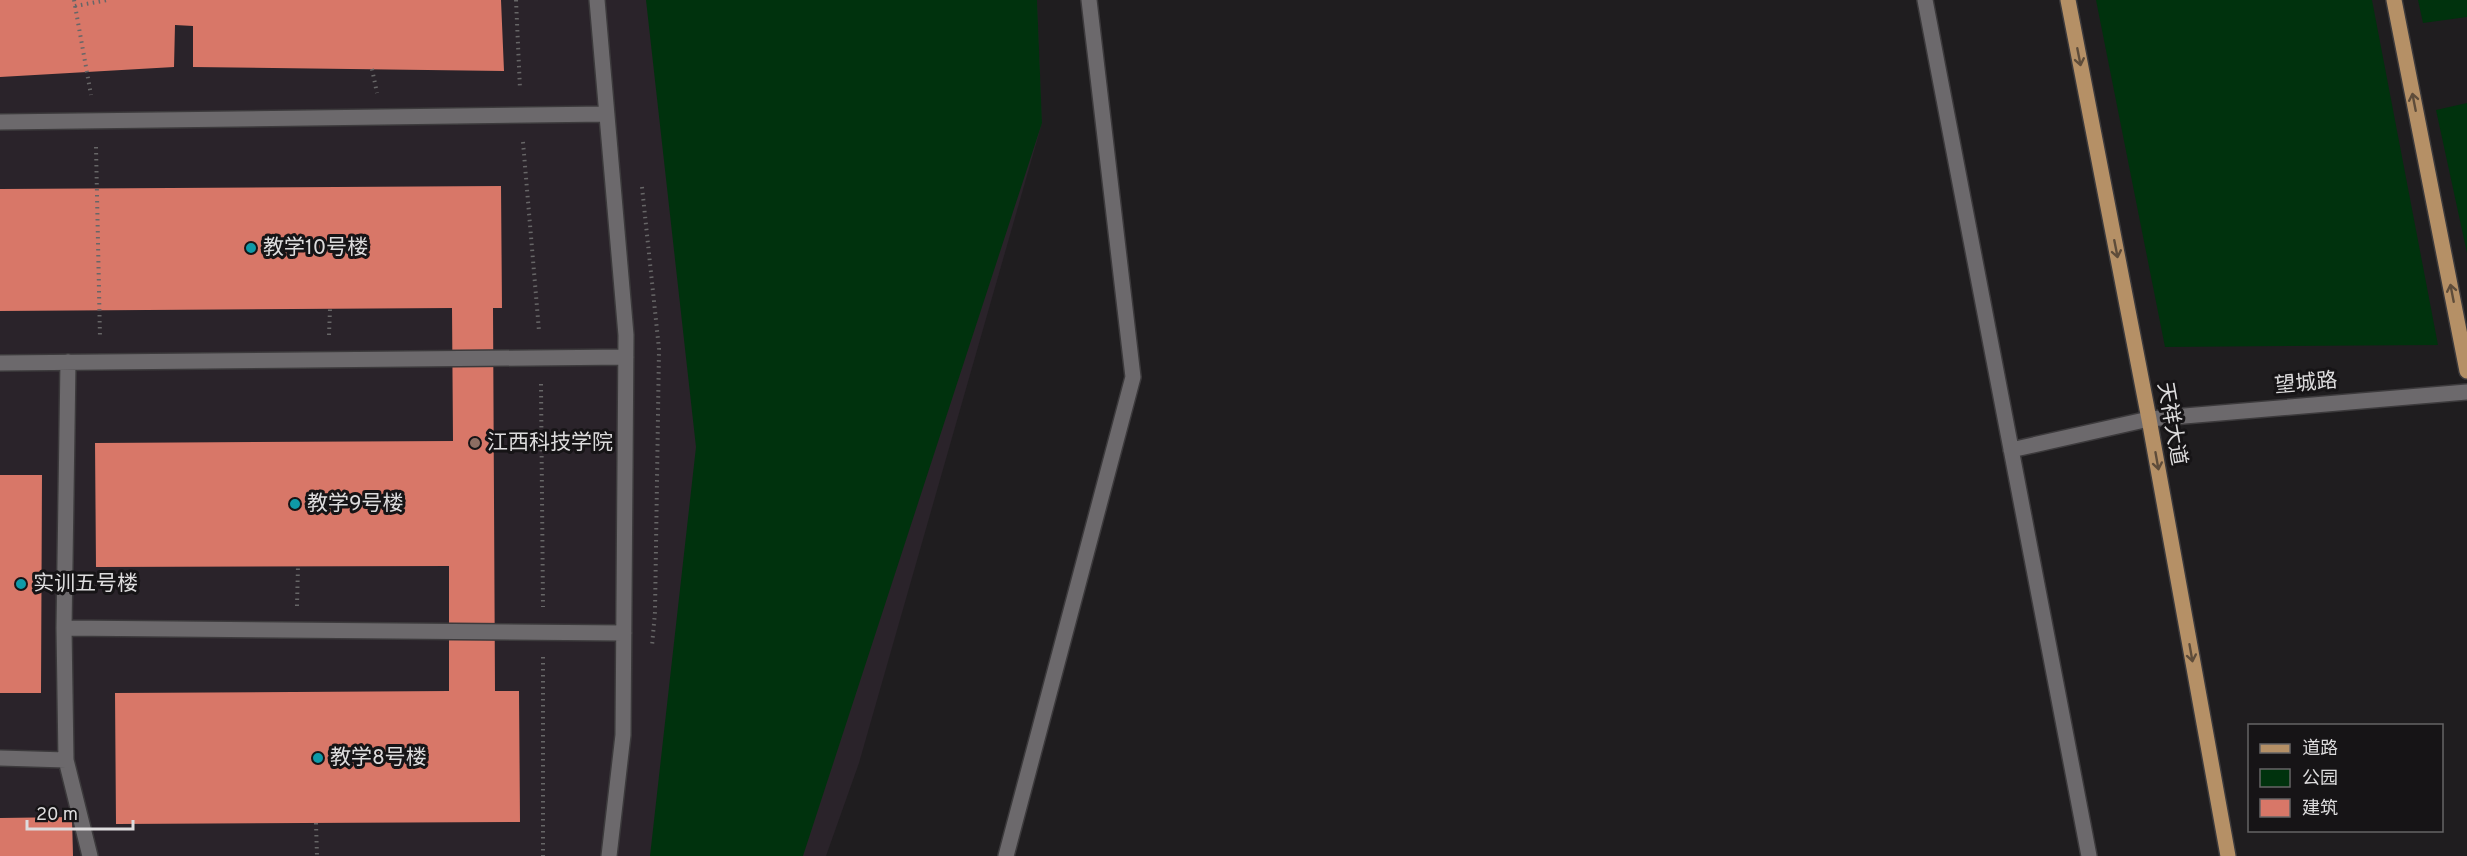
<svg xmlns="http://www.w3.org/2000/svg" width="2467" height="856" viewBox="0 0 2467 856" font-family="Overpass,'Noto Sans SC',sans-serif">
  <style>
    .built { fill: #2a232a }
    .green { fill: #00320d }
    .building { fill: #d87768 }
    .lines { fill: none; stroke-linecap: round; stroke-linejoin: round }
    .minor-casing { stroke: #3c3a3c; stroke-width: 18 }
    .major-casing { stroke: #3c3a3c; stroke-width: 18 }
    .path { stroke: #676667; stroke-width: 4; stroke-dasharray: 1.5 4.5; stroke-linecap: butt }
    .minor { stroke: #6c696c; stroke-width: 15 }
    .major { stroke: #b59066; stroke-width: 15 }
    .oneway { stroke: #5e4c3a }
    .culture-dot { fill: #0f9aa8; stroke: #161416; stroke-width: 2 }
    .education-dot { fill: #8d6e63; stroke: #161416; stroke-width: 2 }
    .labels { text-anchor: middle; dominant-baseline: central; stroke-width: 6; stroke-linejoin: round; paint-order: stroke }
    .poi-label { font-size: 21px; fill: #dddcdd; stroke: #161416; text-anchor: start }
    .street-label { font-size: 21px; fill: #dddcdd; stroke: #161416 }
  </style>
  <rect width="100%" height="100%" fill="#1f1d1f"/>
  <!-- built -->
  <path class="built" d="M0 0H1037L1042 123 859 763 826 856H0Z"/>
  <!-- green -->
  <path class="green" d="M646 0H1037L1042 123 803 856H650L696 447Z
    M2096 0H2372L2438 345 2165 347Z
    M2418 0H2467V17L2423 23Z
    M2467 103V253L2436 110Z"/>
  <!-- building -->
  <path class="building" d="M0 0H501L504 71 193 67V26L175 25 174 67 0 77Z
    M501 186 502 308H493L495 691H519L520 822 116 824 115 693 449 691V566L96 567 95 443 453 441 452 308 0 311V189Z
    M0 475H42L41 693H0Z
    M72 817 73 856H0V818Z"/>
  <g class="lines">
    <defs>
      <path id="minor" d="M597 0 626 335 623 735 609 856
        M1925 0 2089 856
        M0 122 607 114
        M0 363 626 357
        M2011 450 2149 419 2467 392
        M64 628 624 633
        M0 758 66 760 64 628 68 362
        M66 760 90 856
        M1006 856 1133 377 1089 0"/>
      <path id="major" d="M2068 0 2149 419 2228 856
        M2394 0 2467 371"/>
    </defs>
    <!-- minor casing -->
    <use href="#minor" class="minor-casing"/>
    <!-- major casing -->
    <use href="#major" class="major-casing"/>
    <!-- path -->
    <path class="path" d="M74 0 91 95
      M516 0 520 89
      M75 6 108 0
      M372 69 377 93
      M523 142 539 331
      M96 147 100 338
      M642 187 659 349 655 612 652 646
      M329 335 330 309
      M541 384 543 607
      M297 606 298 566
      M543 657V856
      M316 823 317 856"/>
    <!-- minor -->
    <use href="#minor" class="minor"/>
    <!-- major -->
    <use href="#major" class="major"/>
  </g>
  <!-- one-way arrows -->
  <defs><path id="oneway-shaft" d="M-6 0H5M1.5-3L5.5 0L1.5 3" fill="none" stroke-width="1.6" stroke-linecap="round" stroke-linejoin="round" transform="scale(1.5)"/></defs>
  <g class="oneway">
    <use href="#oneway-shaft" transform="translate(2079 57) rotate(79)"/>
    <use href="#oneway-shaft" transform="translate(2414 102) rotate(-101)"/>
    <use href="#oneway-shaft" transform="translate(2116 249) rotate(79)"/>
    <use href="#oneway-shaft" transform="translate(2452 293) rotate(-101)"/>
    <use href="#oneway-shaft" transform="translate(2157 461) rotate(80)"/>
    <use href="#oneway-shaft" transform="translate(2191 653) rotate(80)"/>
  </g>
  <!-- markers -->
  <g class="culture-dot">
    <circle cx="251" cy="248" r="6"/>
    <circle cx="295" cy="504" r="6"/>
    <circle cx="21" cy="584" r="6"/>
    <circle cx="318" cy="758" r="6"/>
  </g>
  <circle class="education-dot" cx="475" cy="443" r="6"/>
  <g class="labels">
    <!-- poi labels -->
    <g class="poi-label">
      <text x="263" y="248">教学10号楼</text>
      <text x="487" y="443">江西科技学院</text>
      <text x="307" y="504">教学9号楼</text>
      <text x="33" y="584">实训五号楼</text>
      <text x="330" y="758">教学8号楼</text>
    </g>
    <!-- street labels -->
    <g class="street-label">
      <text transform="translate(2306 384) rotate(-5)">望城路</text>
      <text transform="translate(2171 424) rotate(80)">天祥大道</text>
    </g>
  </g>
  <!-- legend -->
  <rect x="2248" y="724" width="195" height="108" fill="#161416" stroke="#666466" stroke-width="1.5"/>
  <rect x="2260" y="744" width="30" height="9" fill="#b59066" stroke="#666466" stroke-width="1.5"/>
  <text x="2302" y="754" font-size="18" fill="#dddcdd">道路</text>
  <rect x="2260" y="769" width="30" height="18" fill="#00320d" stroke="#666466" stroke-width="1.5"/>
  <text x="2302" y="784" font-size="18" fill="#dddcdd">公园</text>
  <rect x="2260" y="799" width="30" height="18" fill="#d87768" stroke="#666466" stroke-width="1.5"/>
  <text x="2302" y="814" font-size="18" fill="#dddcdd">建筑</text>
  <!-- scale -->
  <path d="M27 820v9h106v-9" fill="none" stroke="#dddcdd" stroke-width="3"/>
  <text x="36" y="820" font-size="18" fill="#dddcdd" stroke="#161416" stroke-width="4.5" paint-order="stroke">20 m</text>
</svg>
